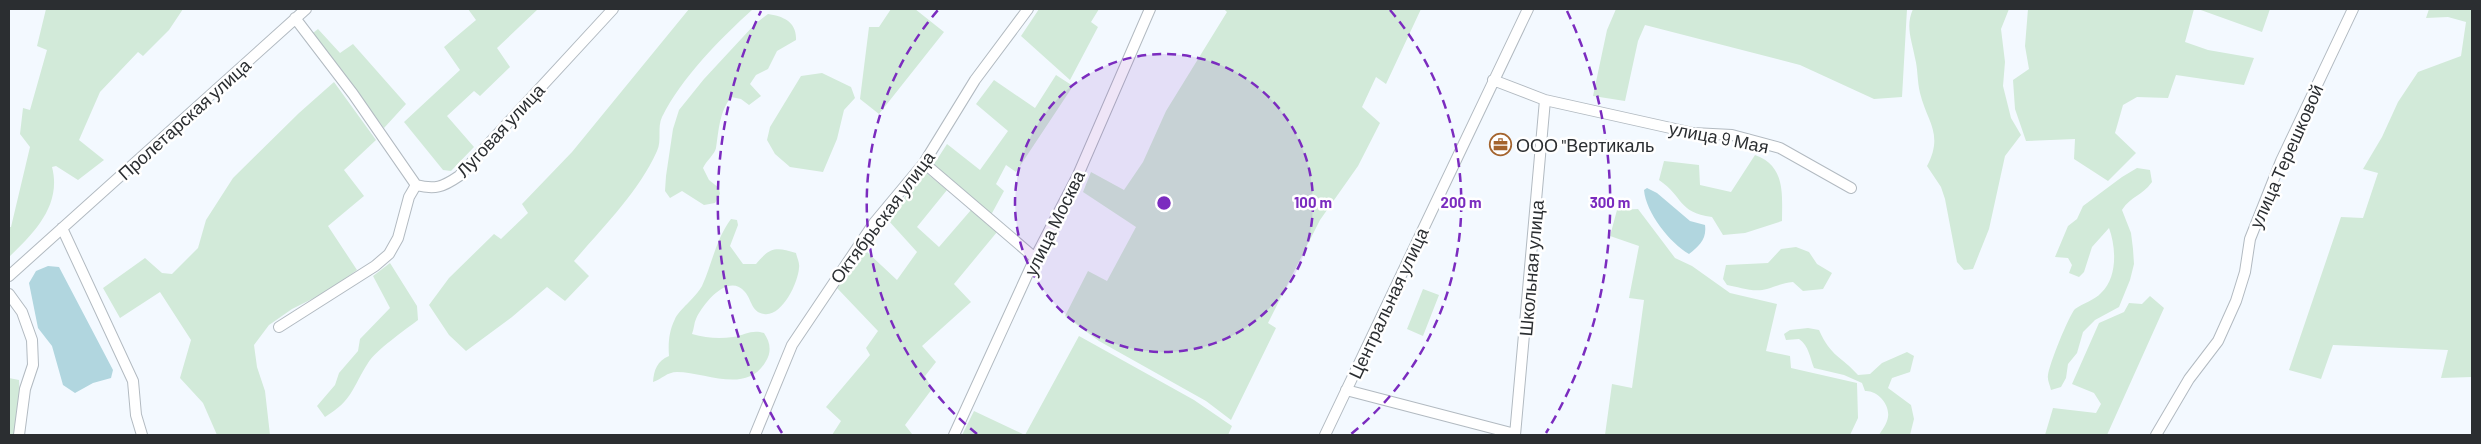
<svg xmlns="http://www.w3.org/2000/svg" width="2481" height="444" viewBox="0 0 2481 444" font-family="Barlow,sans-serif">
  <style>
    .green { fill: #d2ead9 }
    .water { fill: #b1d6df }
    .lines { fill: none; stroke-linecap: round; stroke-linejoin: round }
    .street-casing { stroke: #b2bac1; stroke-width: 12 }
    .street { stroke: #fff; stroke-width: 10 }
    .ring { fill: none; stroke: #7b2cbf; stroke-width: 2.5; stroke-dasharray: 9 6 }
    .labels { text-anchor: middle; dominant-baseline: central; stroke-width: 5; stroke-linejoin: round; paint-order: stroke }
    .street-label { font-size: 18px; fill: #2b2e31; stroke: #fff }
    .poi-label { font-size: 18px; fill: #2b2e31; stroke: #fff; text-anchor: start }
    .centre { fill: #7b2cbf; stroke: #fff; stroke-width: 2.5 }
    .ring-label { font-size: 15px; text-anchor: middle; font-weight: bold; fill: #7b2cbf; stroke: #fff; stroke-width: 5; stroke-linejoin: round; paint-order: stroke }
  </style>
  <rect width="100%" height="100%" fill="#f3f9ff"/>
  <!-- green -->
  <path class="green" d="M46 9H183L169 30 143 56 138 52 100 92 79 140 104 160 78 180 56 166 52 167C62 205 34 233 9 257V227H11L30 147 20 134 23 108 30 110 47 50 37 46Z
    M468 9H538L497 48 510 67 480 96 474 91 447 116 474 147 451 171 443 170 404 122 460 70 444 47 476 20Z
    M689 9H753C720 39 682 77 662 117 657 127 662 141 657 151 638 193 603 227 574 261L589 276 565 301 547 287 512 317 466 351 449 335 429 305 449 278 494 234 501 239 528 213 522 204 572 152Z
    M891 9H915L944 32 879 114 860 99 869 27H879Z
    M1039 9H1099L1091 22 1098 27 1070 80 1021 36Z
    M1224 9H1421L1386 84 1376 77 1362 107 1380 123 1358 166 1320 220 1268 323 1276 328 1231 420 1206 401 1099 341 1065 316 1088 271 1107 281 1136 227 1083 192 1091 172 1124 190 1143 162 1166 111 1227 12Z
    M1616 9H1907L1902 97 1874 99 1800 65 1645 25 1638 41 1625 101 1593 96 1607 30Z
    M1913 9H2009L2001 29 2005 62 2003 86 2011 118 2021 135 2005 156 1989 229 1973 269 1964 270 1957 262 1945 199 1941 187 1927 166C1944 134 1927 122 1920 93 1917 81 1918 69 1915 58 1912 40 1905 27 1913 9Z
    M2028 9H2194L2185 42 2208 50 2254 58 2244 85 2176 75 2168 98 2137 97 2123 105 2115 133 2136 153 2108 181 2074 159 2075 139 2026 141 2015 109 2013 80 2029 69 2025 46Z
    M2198 9H2270L2262 32Z
    M2429 9H2472V377L2441 378 2448 350 2333 345 2321 379 2289 370 2341 217 2363 218 2378 173 2363 169 2382 137 2398 102 2418 72 2461 56 2466 22 2448 17 2426 18Z
    M768 14C783 16 797 22 796 40L777 51 768 69 756 75 750 84 761 96 749 105 741 99 731 97C719 113 719 129 716 148 715 154 706 161 703 168L709 180 719 188 720 194 715 203 704 205 682 191 670 198 665 191 666 176 673 129 679 110 704 79 755 24Z
    M318 29 340 53 353 44 406 104 384 128 313 33Z
    M822 73 851 87 855 98 844 110 837 139 823 172 790 167 775 154 767 140 770 127 801 76Z
    M1056 75 1073 86 1016 172 1006 165 996 184 1004 191 991 215 934 164 947 144 980 170 1008 131 976 104 994 80 1035 108Z
    M334 82 376 140 344 170 364 196 328 226 357 270 328 291 292 309 269 325 254 345 257 367 265 391 270 435H217L203 403 180 378 191 340 160 292 120 318 103 288 145 258 162 273 172 274 198 248 206 220 233 178 299 113Z
    M1755 155C1786 166 1782 195 1782 221L1745 233 1723 235 1712 217C1677 212 1684 197 1659 180L1664 161 1699 165 1700 185 1731 192Z
    M2137 168 2150 170 2152 182C2141 197 2132 195 2122 210L2131 233 2133 249 2134 264 2130 280 2119 307 2095 320 2083 332 2077 353 2068 364 2066 378 2061 387 2051 390C2050 385 2047 380 2048 375 2049 365 2069 315 2075 309 2083 303 2095 300 2101 293 2118 277 2116 247 2109 228L2092 247 2084 272 2079 277 2069 273 2072 265 2068 258 2055 257 2068 226 2077 219 2083 206 2122 177Z
    M924 171 947 190 917 227 939 247 971 210 997 232 954 284 971 302 922 346 936 362 925 376 932 389 905 425 912 434 911 435H832L841 421 826 407 870 355 866 348 878 331 837 288 866 251 897 280 917 252 888 220Z
    M1638 209 1675 258 1692 266 1730 293 1777 304 1766 351 1790 356 1791 368 1857 383 1858 418 1850 435H1605L1612 384 1632 388 1644 300 1629 298 1639 246 1610 236 1617 210Z
    M731 219 737 220 738 225 730 246 743 264H756C770 247 776 247 796 253 797 258 800 263 799 268 798 283 782 317 764 314 751 312 752 300 745 292 728 272 703 304 696 319 694 323 694 329 692 334 706 338 719 339 733 337 745 335 752 329 764 333 770 342 772 351 766 361 747 395 706 372 677 372 667 372 662 379 653 382 654 370 657 361 669 356 668 343 669 331 675 319 678 311 696 297 702 286 712 264 716 239 731 219Z
    M1796 247 1809 252 1817 264 1832 273 1823 289 1803 291 1793 282C1783 283 1776 286 1767 289 1754 293 1739 287 1727 285L1723 279 1726 265 1768 263 1781 249Z
    M390 263 417 306 418 320C405 330 376 350 368 363 352 388 353 400 325 417L317 406 335 385 339 373 358 351 360 339 390 308 373 276Z
    M1423 289 1439 295 1423 336 1407 329Z
    M2150 296 2164 308 2107 435H2045L2053 408 2096 413 2101 404 2094 393 2072 384 2099 323 2124 312 2129 303 2142 304Z
    M1808 328 1819 330C1831 357 1841 356 1858 375L1870 374 1882 363 1907 352 1914 356 1910 372 1892 378 1888 388 1911 405 1914 419 1910 435H1879C1882 430 1887 424 1888 417 1890 404 1877 390 1865 391L1862 383 1844 375 1814 368C1810 358 1809 346 1799 339L1786 340 1784 334 1790 330Z
    M1079 336 1194 400 1232 426 1228 435H962L974 411 1025 435Z
    M9 378 19 380 20 399 15 435H9Z"/>
  <!-- water -->
  <path class="water" d="M1647 188 1657 193 1690 221 1705 225C1707 239 1699 246 1689 254 1670 243 1646 213 1644 190Z
    M48 266 59 267 113 370 111 378 93 383 75 393 63 385 52 346 38 328 29 283 36 271Z"/>
  <g class="lines">
    <defs>
      <path id="street" d="M295 18 353 94 416 185
        M1493 80 1545 100 1693 133 1732 135 1780 148 1851 188
        M924 163 1035 258
        M62 228 133 381 136 415 142 435
        M9 276 306 9
        M9 294 22 312 32 340 33 365 25 389 19 435
        M279 327 375 266 389 254 398 238 409 197 416 185C435 190 443 187 459 176L613 9
        M1346 390 1515 434
        M755 435 792 345 874 223 924 163 975 80 1028 9
        M954 435 1035 258 1078 175 1150 9
        M1325 435 1528 9
        M1515 435 1545 100
        M2156 435 2189 379 2218 341 2236 301 2245 272 2250 239 2281 161 2353 9"/>
    </defs>
    <!-- street casing -->
    <use href="#street" class="street-casing"/>
    <!-- street -->
    <use href="#street" class="street"/>
  </g>
  <!-- distance rings -->
  <circle cx="1164" cy="203" r="149" fill="#7b2cbf" fill-opacity=".12"/>
  <g class="ring">
    <circle cx="1164" cy="203" r="149"/>
    <path d="M977 434A297 297 0 0 1 938 10M1390 10A297 297 0 0 1 1351 434"/>
    <path d="M782 433A446 446 0 0 1 761 11M1567 11A446 446 0 0 1 1546 433"/>
  </g>
  <!-- icons -->
  <defs>
    <symbol id="office-ring" viewBox="-11 -11 22 22"><circle r="9.5" fill="#fff" stroke="#a4642e" stroke-width="1.5"/><path d="M-6-3h4V-5.5h4V-3h4V5H-6ZM-1-4.5V-3h2v-1.5ZM-6 0V1H6V0Z" fill="#a4642e"/></symbol>
  </defs>
  <g fill-rule="evenodd">
    <use href="#office-ring" x="1488" y="132" width="25" height="25"/>
  </g>
  <g class="labels">
    <!-- street labels -->
    <g class="street-label">
      <text transform="translate(184 119) rotate(-42)">Пролетарская улица</text>
      <text transform="translate(500 130) rotate(-47)">Луговая улица</text>
      <text transform="translate(1719 137) rotate(11)">улица 9 Мая</text>
      <text transform="translate(2286 156) rotate(-66)">улица Терешковой</text>
      <text transform="translate(882 217) rotate(-53)">Октябрьская улица</text>
      <text transform="translate(1054 223) rotate(-64)">улица Москва</text>
      <text transform="translate(1531 268) rotate(-85)">Школьная улица</text>
      <text transform="translate(1388 303) rotate(-65)">Центральная улица</text>
    </g>
    <!-- poi labels -->
    <g class="poi-label">
      <text x="1516" y="145">ООО "Вертикаль</text>
    </g>
  </g>
  <circle cx="1164" cy="203" r="8" class="centre"/>
  <g class="ring-label">
    <text x="1313" y="208">100 m</text>
    <text x="1461" y="208">200 m</text>
    <text x="1610" y="208">300 m</text>
  </g>
  <!-- border -->
  <rect width="2481" height="444" fill="none" stroke="#2b2e31" stroke-width="20"/>
</svg>
